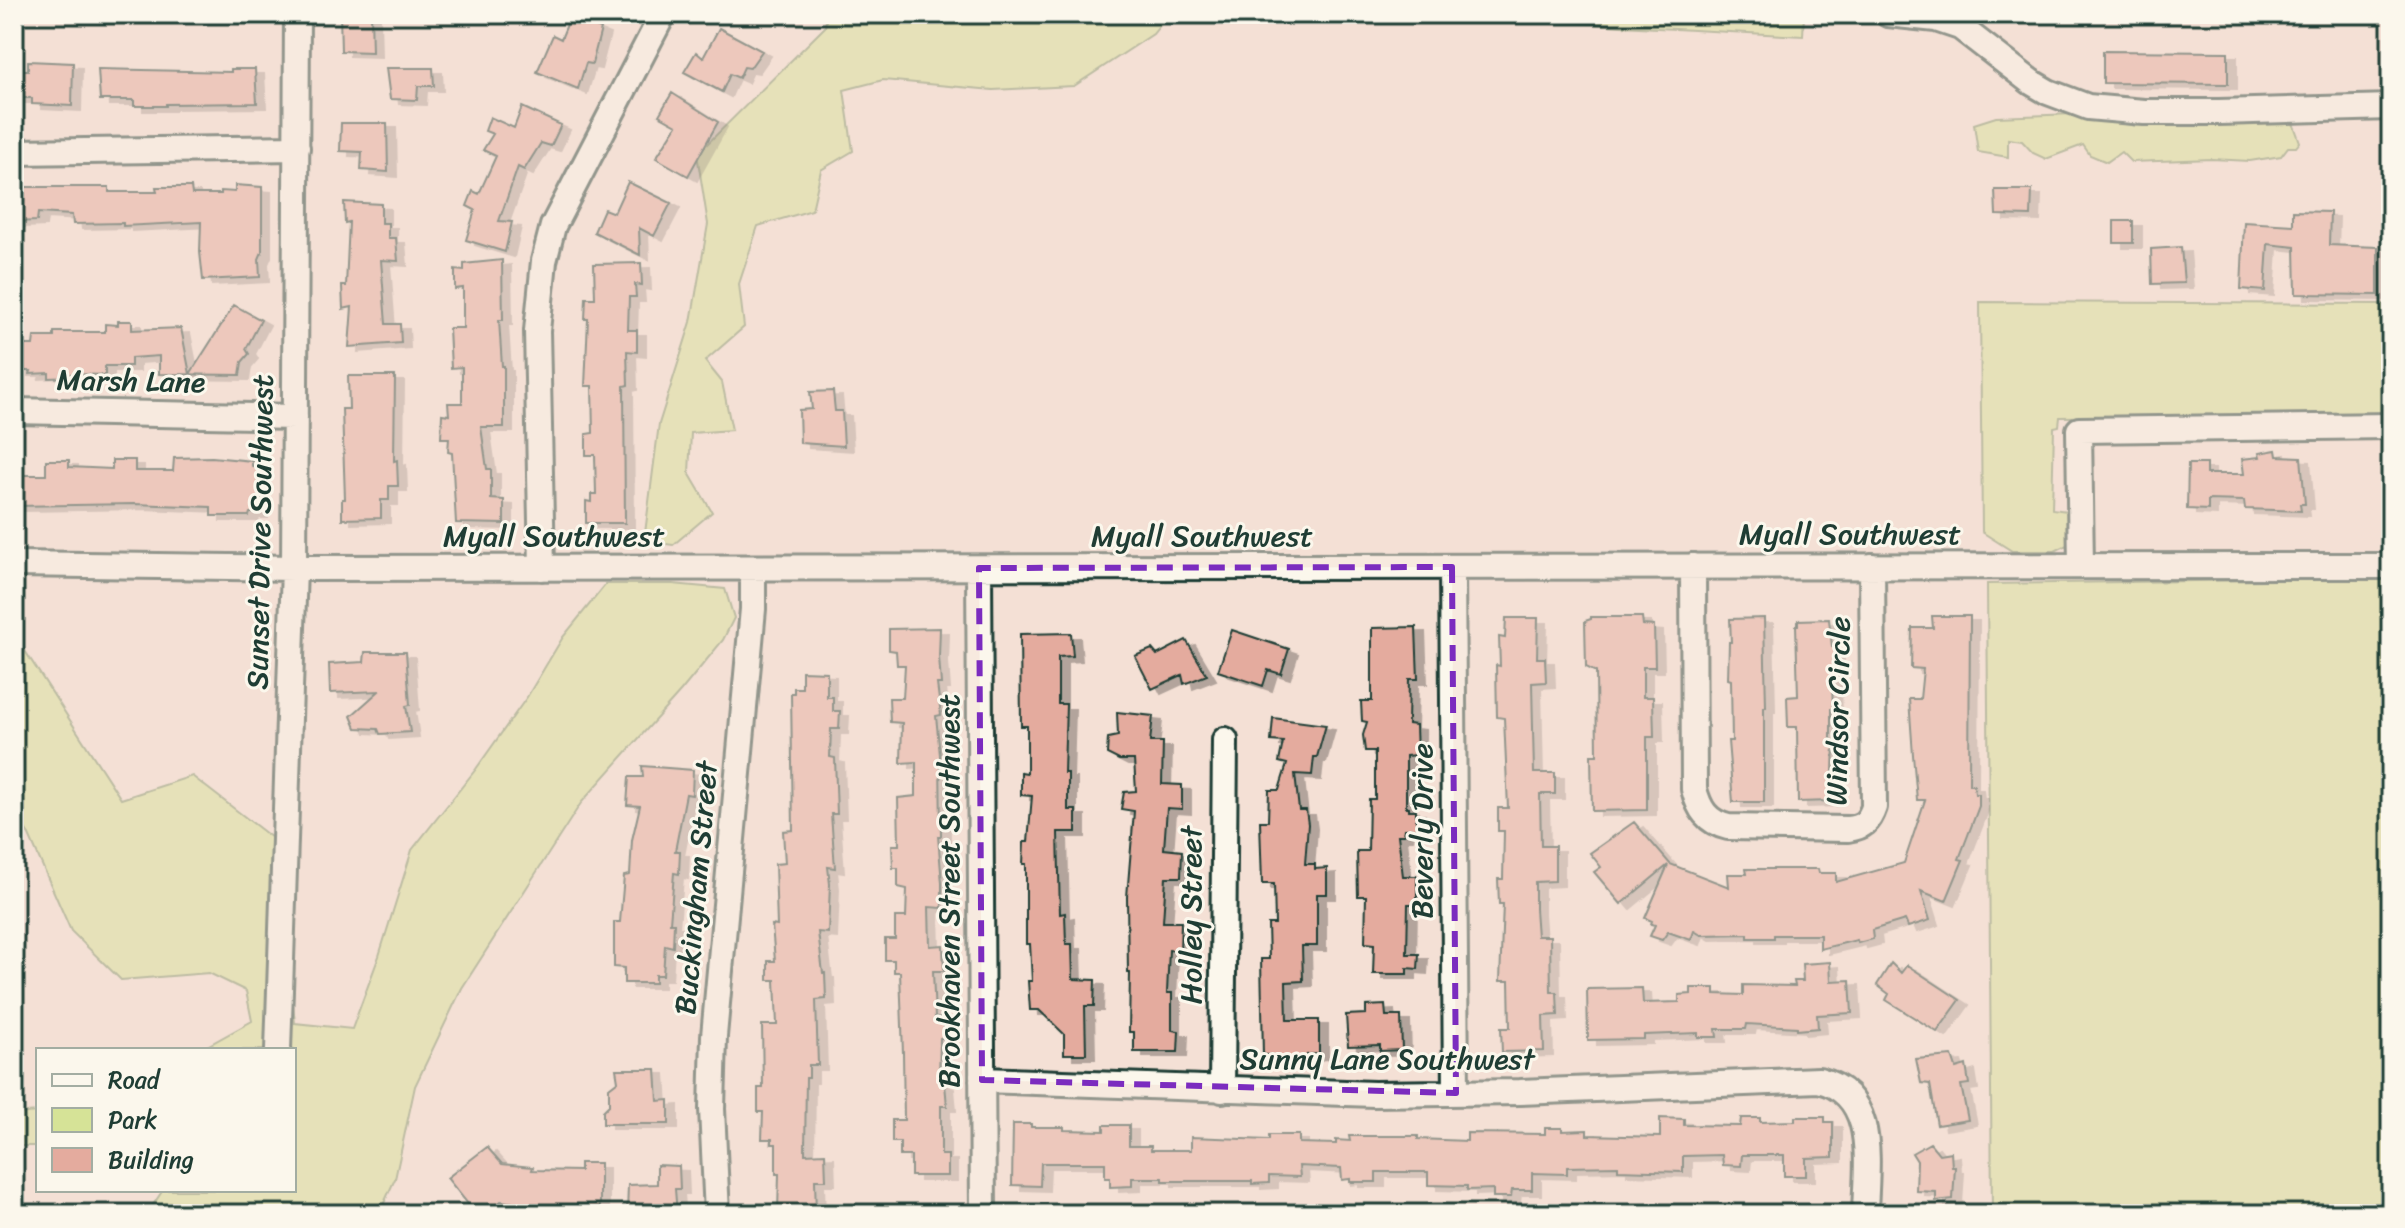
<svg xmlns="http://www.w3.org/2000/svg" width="2405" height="1228" viewBox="0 0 2405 1228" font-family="Sriracha,sans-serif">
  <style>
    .green { fill: #d6e397; stroke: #7a9066; stroke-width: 2 }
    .building { fill: #e4ab9e; stroke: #1f3d34; stroke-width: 2; filter: url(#shadow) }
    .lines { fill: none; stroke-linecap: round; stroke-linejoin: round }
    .minor-casing { stroke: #1f3d34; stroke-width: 30 }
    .minor { stroke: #fbf7ec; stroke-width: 24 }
    .marked { fill: none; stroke: #7b2cbf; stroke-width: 6; stroke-dasharray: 16 10; stroke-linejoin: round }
    .labels { text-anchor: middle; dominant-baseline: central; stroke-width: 6; stroke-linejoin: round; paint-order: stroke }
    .street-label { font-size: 30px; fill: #1f3d34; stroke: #fbf7ec }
  </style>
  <defs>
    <filter id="shadow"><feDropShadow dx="9" dy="5" stdDeviation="0" flood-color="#0004"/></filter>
  </defs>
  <rect width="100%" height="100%" fill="#f4e0d5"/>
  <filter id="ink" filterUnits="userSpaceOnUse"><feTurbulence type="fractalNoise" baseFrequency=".0125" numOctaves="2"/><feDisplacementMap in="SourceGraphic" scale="16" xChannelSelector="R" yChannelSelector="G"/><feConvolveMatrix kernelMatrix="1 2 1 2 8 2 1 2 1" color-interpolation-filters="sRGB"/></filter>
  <g filter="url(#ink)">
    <!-- green -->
    <path class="green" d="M827 14H1169L1153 34 1074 86 993 90 883 80 844 90 853 151 821 170 812 210 758 226 739 284 744 327 705 361 722 382 732 430 691 433 689 473 712 512 673 545 644 541 659 424 691 322 708 224 697 154 825 27Z
      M1462 14H1804L1803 36 1621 26Z
      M2073 114 2137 126 2150 118 2293 123 2300 142 2296 147H2288L2281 156 2250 161 2212 159 2131 162 2121 152 2107 162 2090 155 2083 145 2046 159 2033 153 2022 141 2008 139V157L1978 152 1974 124 1996 117Z
      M1980 302 2391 304V414L2060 417 2059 426 2054 427 2052 509 2067 511 2070 518 2067 545 2055 551H2012L1982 532Z
      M2391 578V1214H1992L1987 584Z
      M606 584H673L725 589 734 618 723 640 681 691 581 803 462 988 415 1086 395 1179 379 1214H147L163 1190H294V1050H200L252 1021 246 991 209 973 121 980 71 931 28 833 14 811V634L121 799 192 776 276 841 295 1023 352 1029 379 956 412 850 476 769 527 697 563 637Z
      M38 1112V1146H14V1114Z"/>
    <!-- building -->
    <path class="building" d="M340 14H371L372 52 341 51Z
      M570 17 601 29 592 64 586 63 578 89 537 72 553 35 561 39Z
      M719 28 762 51 750 68 744 67 739 78 730 74 722 92 684 72 696 52 703 58Z
      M2103 51 2228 52V84L2103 83Z
      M28 61 73 63 72 106 32 104V98H16L15 70H28Z
      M386 68H433L434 86H418L417 100 390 99Z
      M98 69 231 72V69H255L257 103 166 104V106H134V100H100Z
      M672 93 718 122 688 176 656 158 677 125 659 115Z
      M522 107 561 125 551 146 541 143 524 170 518 167 499 221 512 222 505 252 466 240 475 210 467 206 473 191 479 194 496 156 483 150 493 134 485 131 490 117 514 128Z
      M341 123H387L388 172 361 170 362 152 340 151Z
      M628 182 671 203 654 236 639 228 640 255 594 232 604 209 614 213Z
      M235 185 262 187V252L259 259 260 277 203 280 200 252 201 222 123 226V223L73 224 72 215 38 213 37 221 14 222V187H109V192H157L156 187H191L192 194H221V191L235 192Z
      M1995 190H2032L2031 216 1996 215Z
      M344 202 381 204V223H388V238H396L398 261 381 260 386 324H400L401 343 349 347 352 307 343 309 342 286H346L349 222 345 223Z
      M2293 211 2330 212 2329 245 2378 247V295L2296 294 2295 247 2268 244 2265 291 2241 289 2244 222 2293 225Z
      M2114 221H2133V243H2114Z
      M2181 247 2184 283 2152 284 2151 249Z
      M502 260 503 320H499L502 366H504V427H481L487 469H491V499L504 500V524L456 523 452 453 448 452 449 438H441L442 414 449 415 448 403H462V367L451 368 449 328H463V288L455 289V270L464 271V264Z
      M641 263 642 285 635 284 636 297H629L628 330H637V352L627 351 628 385 624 386 625 523H586V501L591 502V494H596L595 455H586V434L593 433 592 386H585L588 319H585L586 298H595L594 264Z
      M234 305 261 320 246 349 249 354 242 362 240 375 159 374V356L131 358V366H105V375L71 374V377L49 378V373L30 374 31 371H19L20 345H33L34 337H54V332H105V324L118 325V321H132V330L181 328 190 374Z
      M348 376H395L394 461 397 460 398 486H389V500H381V518L342 519V499H345L342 409H349Z
      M833 391 835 411H842L844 446 800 443 799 410 812 409 810 392Z
      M2276 450 2277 456 2301 457 2305 504H2300L2301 511 2245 509 2244 501 2208 500V510L2187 509 2188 464H2206V474H2244L2242 459 2260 457 2259 453Z
      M212 457 252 461V466L258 467 261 477 259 513H250L249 516H211V507L134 504 15 506V475H46V460H69V467L112 469V460H135V471H173L174 458Z
      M1932 616H1970L1969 785H1974L1975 794H1979V806L1959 859 1963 860 1946 901 1921 891 1930 920 1908 927 1905 920 1872 930 1873 939 1858 943 1857 940 1820 949V935H1774V938H1748V934L1701 935 1694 931 1691 940 1668 932 1662 940 1650 936 1655 925 1651 924 1652 921 1645 918 1668 865 1621 904 1594 872 1601 867 1590 853 1634 822 1670 864 1729 887 1728 874H1747L1746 869H1818L1819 873H1836V882L1904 863 1925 800H1917L1913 755 1909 699H1920L1923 669 1911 668 1912 628H1933Z
      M1591 617H1642L1643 625 1654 626 1655 667H1643V697H1653L1654 737H1647V810L1592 811 1591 755H1597L1596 672 1586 667 1585 621 1591 619Z
      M1506 618H1538L1537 658H1545L1546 682 1532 683 1534 773H1555V794H1540L1541 846H1555V881L1535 882V909L1537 936H1550L1551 992H1557L1558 1015 1543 1016 1544 1051 1502 1052 1501 1028H1510L1509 981H1500L1503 904H1499L1498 879H1503L1504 831H1498V808H1508L1504 718 1497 717 1496 665 1500 666 1499 637 1505 638Z
      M1764 618 1766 707H1764V802H1733L1728 741H1732L1731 680 1728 679 1729 642H1731L1730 619Z
      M1829 619 1832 647H1835L1834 682 1832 683 1833 709H1831V743H1834L1832 801 1798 802 1797 727H1788L1787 697 1798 696 1796 625H1798V620Z
      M1416 627 1418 679H1409L1408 724 1416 725 1417 755 1406 756V807H1409V810H1416V829H1405L1404 835H1398L1403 876H1417V904H1408L1407 954H1419L1418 969 1407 968V974H1373L1374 944 1365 943 1366 896H1358L1357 851H1368L1369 799H1375V751H1365L1363 735 1367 722 1362 721 1361 701H1372V628Z
      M940 628 939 657 941 684H937L941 715 936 716 940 755 941 836H938L942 883V908L929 907 930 946 943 945 944 971H933L935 1018H944L945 1038H940L939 1082 945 1084 947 1106H941V1155H948V1176H911V1156H900V1142H892V1120H904L903 1053 900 972H894V960H885V939H895V917H906L907 889 898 887V868H893L892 845H899L898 798 916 796V762L901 763 902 723 890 722 889 698H903L905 665H897L896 651 889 650V629Z
      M1232 630 1289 649 1281 674 1268 670 1263 686 1218 671Z
      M1071 633 1073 656 1058 657V704H1066L1064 773H1068V810H1076V832H1058L1060 914 1065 913 1066 944H1072L1073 979 1095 980 1094 1006H1085L1086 1054H1064V1034L1039 1010H1030L1028 981H1032L1030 944H1026V864H1023L1024 842H1028L1032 796 1021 795V772L1027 773V726H1021L1020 634Z
      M1186 640 1207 675 1184 684 1182 675 1152 689 1135 656 1152 649 1157 655Z
      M365 652H406L410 705 406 706 410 732 380 734 378 729 356 728 351 716 379 691 330 693 329 664 364 662Z
      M802 671 827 672V697H833V711H840L839 729H831L830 757 835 758 837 814H831L835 868 828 867 830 884 828 933 818 932 823 973H825L826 999 816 1000 818 1065H809V1078H806L805 1154 825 1153 826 1180H815L816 1212H778L779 1174H776V1144H772V1139H762L763 1112H758V1088H763L762 1025H777L775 980H768V961H775L772 925 777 926 775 864 785 863 783 831 793 830 791 693H794V688H802Z
      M1117 712 1153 716 1150 742H1163L1162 784 1182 785V809L1167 808 1164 849 1182 851 1181 877H1166L1163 922H1181L1180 951 1169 950 1167 993H1172V1030L1179 1031 1178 1052H1134V1032H1129L1130 973H1128L1127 897 1134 811 1121 809 1124 792 1136 791 1134 760H1119L1107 754 1108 738 1118 736Z
      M1273 718 1326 725 1317 757H1314L1312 775 1295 774 1299 810H1306L1308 824 1305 864H1315V869L1327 868V894H1317V946H1302L1303 981 1286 982 1287 1020H1319V1054L1307 1055V1059L1274 1060V1055H1263L1261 959H1269L1268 924H1275L1274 884H1262L1260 821H1268L1269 790H1279L1287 764 1279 762 1283 742 1271 741Z
      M642 766 693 770 692 795 686 794 675 851H680L679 874 674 873 670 923H674L673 947 665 945 663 975H655V983H624V968L614 967V922H620L624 876 630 875 632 840 640 806 627 805 629 777H643Z
      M1830 962 1831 981 1850 980 1852 1013 1817 1015 1818 1028 1797 1030V1027L1747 1024 1746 1029H1716L1717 1037H1698V1033L1644 1035V1039L1588 1040 1587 989 1642 988 1643 1003 1679 1002V995L1691 994V988H1715V994L1743 995V985L1795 986 1794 981H1803L1802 964Z
      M1891 963 1901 973 1907 965 1960 1000 1937 1032 1886 1000 1889 994 1877 985Z
      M1385 1005 1386 1016H1401L1402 1050 1380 1051V1045L1348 1046 1346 1015 1366 1014V1006Z
      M1952 1056 1956 1068 1966 1065 1969 1084 1961 1085 1968 1120 1937 1125 1930 1084 1921 1083 1916 1059Z
      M616 1069H656L658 1101 669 1100V1124H603V1111L609 1105V1088L618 1081Z
      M1795 1117H1825V1122H1833V1157L1806 1158V1176H1784V1155H1742L1741 1166 1723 1165 1722 1155 1683 1156V1172L1618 1170V1166L1567 1167V1174L1532 1173V1190H1512L1511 1197H1493V1189L1467 1190V1186L1428 1185V1172H1376V1182H1350V1179L1342 1180 1341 1168 1299 1166 1300 1177 1269 1176V1183L1252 1184V1181H1163V1178H1132V1186L1110 1187V1178H1105V1163H1041L1040 1186 1012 1185 1013 1124H1031V1127H1064V1130L1104 1131V1125H1129V1146H1151V1150H1191V1137L1269 1140V1135H1299V1143L1336 1144V1140L1350 1141 1349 1136H1418V1139L1467 1141V1133L1545 1134V1128H1562V1131L1587 1130V1135L1660 1137V1118L1684 1119V1125L1740 1126 1741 1118H1760V1122L1795 1121Z
      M1930 1143 1939 1154 1951 1152 1952 1167H1955L1953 1199 1936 1201V1192L1916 1191 1917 1161 1912 1153Z
      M487 1147 502 1164 533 1167 532 1170 580 1171V1163H600V1212L553 1213V1208L501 1201 484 1214H476L447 1178Z
      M657 1165 679 1166 680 1189H675L677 1214H627L628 1185 657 1184Z"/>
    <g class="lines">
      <defs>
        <path id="minor" d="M1888 14 1936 19 1960 27 2031 82 2048 92 2088 107 2144 112H2219L2391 107
          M14 152 297 148
          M14 411 295 417
          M14 564 294 568 2391 566
          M1693 566 1694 789C1699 809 1707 822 1728 827L1848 829C1863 827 1869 822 1874 807L1872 566
          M2081 566 2079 430 2391 426
          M1452 567 1456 1093
          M542 568 537 331 544 261 553 226 663 14
          M979 568 983 1214
          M278 1050 294 568 297 14
          M982 1080 1374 1094 1520 1092 1819 1080C1879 1095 1866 1165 1865 1214
          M1222 1090 1225 740
          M717 1214 712 1109 714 1036 753 609V568"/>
      </defs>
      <!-- minor casing -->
      <use href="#minor" class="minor-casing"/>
      <!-- minor -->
      <use href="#minor" class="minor"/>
    </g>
  </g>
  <!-- marked area -->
  <path d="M0 0H2405V1228H0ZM1452 567 1456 1093 982 1080 979 568Z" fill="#f4e0d5" fill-opacity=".55" fill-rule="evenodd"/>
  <path class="marked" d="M1452 567 1456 1093 982 1080 979 568Z"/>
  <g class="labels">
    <!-- street labels -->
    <g class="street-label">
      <text transform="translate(131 381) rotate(1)">Marsh Lane</text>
      <text transform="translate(260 532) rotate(-89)">Sunset Drive Southwest</text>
      <text x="1850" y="534">Myall Southwest</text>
      <text x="554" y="536">Myall Southwest</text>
      <text x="1202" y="536">Myall Southwest</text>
      <text transform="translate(1838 711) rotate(-89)">Windsor Circle</text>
      <text transform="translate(1422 831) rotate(-90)">Beverly Drive</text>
      <text transform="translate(696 888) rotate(-85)">Buckingham Street</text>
      <text transform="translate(949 891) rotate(-90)">Brookhaven Street Southwest</text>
      <text transform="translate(1191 915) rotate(-90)">Holley Street</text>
      <text x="1387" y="1059">Sunny Lane Southwest</text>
    </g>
  </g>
  <!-- margin -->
  <rect width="2405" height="1228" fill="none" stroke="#fbf7ec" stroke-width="48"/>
  <rect x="24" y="24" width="2357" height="1180" fill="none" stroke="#1f3d34" stroke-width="3" filter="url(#ink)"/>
  <!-- legend -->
  <rect x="36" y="1048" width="260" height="144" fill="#fbf7ec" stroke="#a3ada2" stroke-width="2"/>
  <rect x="52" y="1074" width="40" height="12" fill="#fbf7ec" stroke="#a3ada2" stroke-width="2"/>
  <text x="108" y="1088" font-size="24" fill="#1f3d34">Road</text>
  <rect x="52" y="1108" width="40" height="24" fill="#d6e397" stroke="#a3ada2" stroke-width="2"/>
  <text x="108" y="1128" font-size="24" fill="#1f3d34">Park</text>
  <rect x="52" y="1148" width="40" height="24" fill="#e4ab9e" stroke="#a3ada2" stroke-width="2"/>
  <text x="108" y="1168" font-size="24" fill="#1f3d34">Building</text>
</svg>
